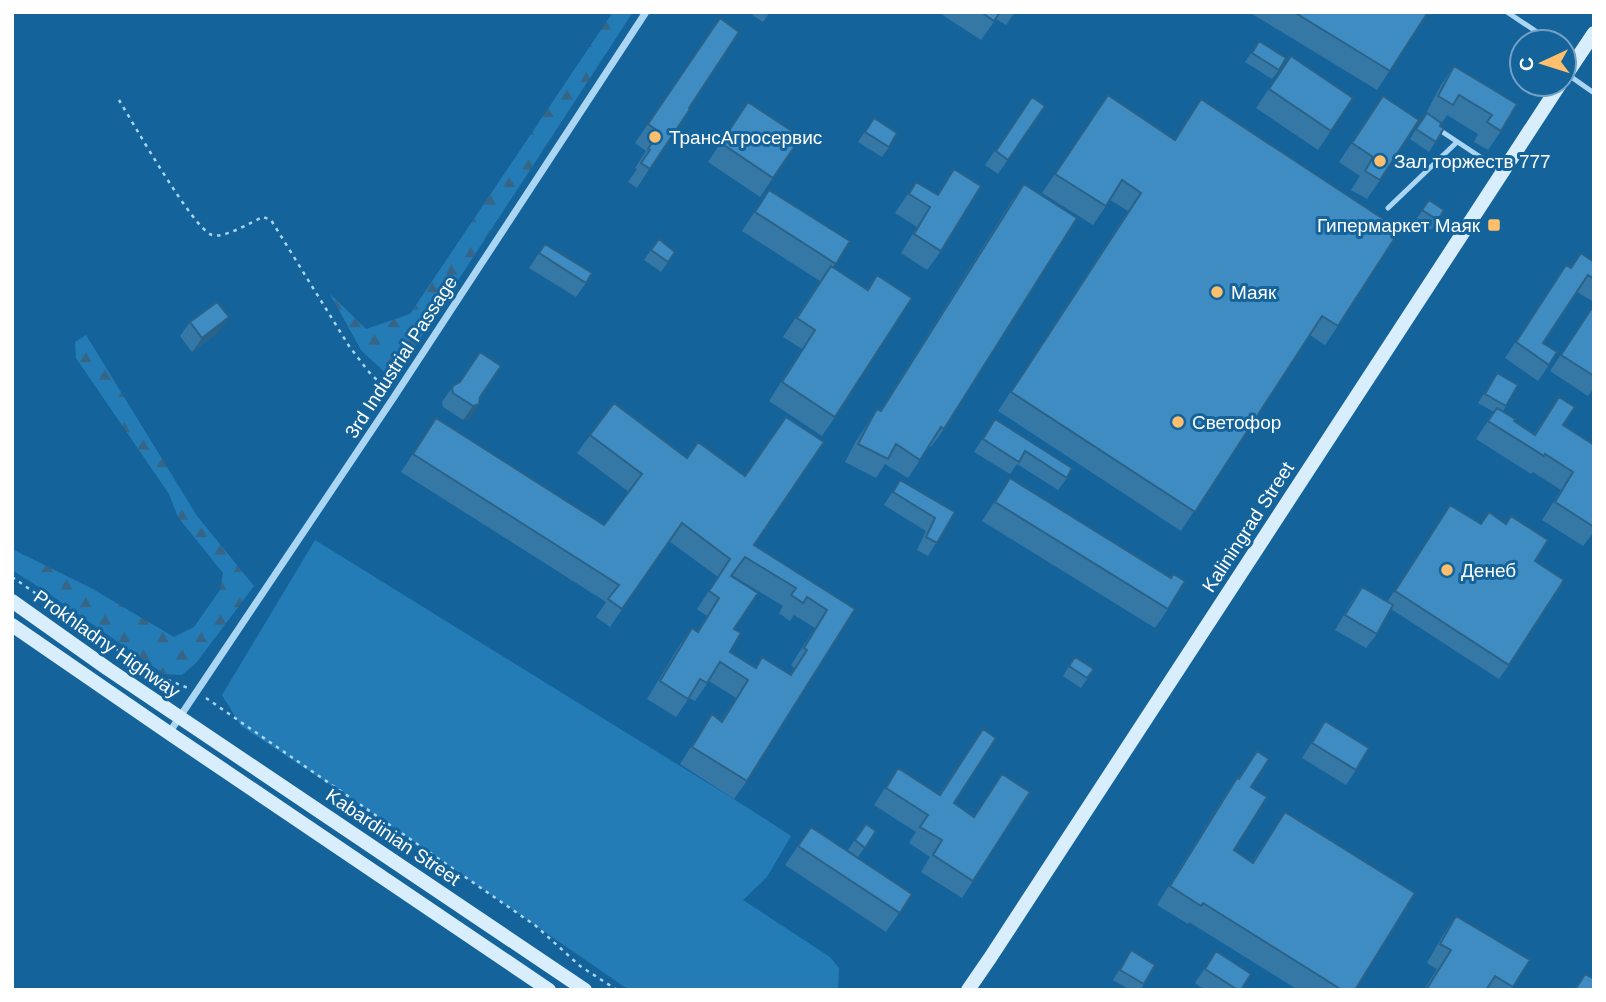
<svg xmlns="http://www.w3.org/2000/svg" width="1606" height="1002" viewBox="0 0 1606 1002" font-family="Helvetica,sans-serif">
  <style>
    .green { fill: #247cb7 }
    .forest { fill: url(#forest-firs) }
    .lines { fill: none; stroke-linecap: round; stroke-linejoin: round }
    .path { stroke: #aad5f3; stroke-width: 2.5; stroke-dasharray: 3.5 5; stroke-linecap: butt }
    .lane { stroke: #aad5f3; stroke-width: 5 }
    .street { stroke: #aad5f3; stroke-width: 7 }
    .secondary { stroke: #d9eefc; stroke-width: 14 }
    .wall { fill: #3578a6; fill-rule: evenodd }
    .shaded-wall { fill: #2b6287 }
    .building { fill: #3e8cc1; stroke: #2b6287; stroke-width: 2; fill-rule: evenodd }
    .poi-dot { fill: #ffbf6c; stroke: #15639b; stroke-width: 2.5 }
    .labels { text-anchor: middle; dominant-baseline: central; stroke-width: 6; stroke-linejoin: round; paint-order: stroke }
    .poi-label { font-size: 19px; fill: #fff; stroke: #15639b; text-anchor: start }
    .street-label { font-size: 19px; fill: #fff; stroke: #15639b }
  </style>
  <defs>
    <pattern id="forest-firs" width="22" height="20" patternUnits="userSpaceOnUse" patternTransform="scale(1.75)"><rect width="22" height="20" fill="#247cb7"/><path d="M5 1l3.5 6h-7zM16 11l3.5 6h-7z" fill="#366687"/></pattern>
  </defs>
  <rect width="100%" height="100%" fill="#15639b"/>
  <!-- green -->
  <path class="green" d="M315 540 748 808 791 836 767 877 743 900 830 957 839 968 838 990H629L362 806 241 726 222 695Z"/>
  <!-- forest -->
  <path class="forest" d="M613 12H633L393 380 361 350 330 294 366 329 410 314Z
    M86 335 197 516 254 586 196 663 182 675 164 674 42 589 12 570V549L91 588 174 637 194 627 220 590 223 573 178 517 169 494 76 358 75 342Z"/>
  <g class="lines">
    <!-- path -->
    <path class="path" d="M119 100C133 123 194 230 212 235 224 239 251 222 263 217L271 220 349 346 368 371 387 390
      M12 577 151 673 188 688
      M206 698 536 926 580 966 617 990"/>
    <!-- lane -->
    <path class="lane" d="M1507 12 1552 42
      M1564 50 1575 57
      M1567 74 1594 93
      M1438 129 1500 170
      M1388 208 1457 142"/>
    <!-- street -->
    <path class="street" d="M169 733 394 397 646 12"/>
    <!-- secondary -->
    <path class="secondary" d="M1564 78 1594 33
      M12 601 108 669 585 990
      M12 625 169 733 549 990
      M968 990 990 958 1560 84"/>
  </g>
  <!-- wall -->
  <path class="wall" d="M748 12H770L763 22Z
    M938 12H1015L1006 25 996 19 981 40Z
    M1249 12H1428L1377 90Z
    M720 18 689 108 637 188 628 182 637 169 635 168 646 151 635 143Z
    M1259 41 1279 70 1272 79 1245 62Z
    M1291 56 1353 98 1318 150 1256 108Z
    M1454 66 1517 104 1501 131 1488 150 1474 142 1478 134 1447 115 1440 126 1444 128 1429 152 1410 139 1425 115 1441 85Z
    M1108 95 1175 139 1201 99 1338 326 1325 345 1310 335 1181 531 998 411 1128 211 1110 200 1093 225 1042 193Z
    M1383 96 1380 180 1367 199 1351 190 1360 176 1339 162Z
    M1032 97 1045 106 998 174 985 165Z
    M748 102 773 178 760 197 708 162Z
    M874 118 889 147 882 157 858 142Z
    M954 169 941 251 927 270 901 253 917 227 895 213 916 182 937 195Z
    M1024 184 944 429 931 447 929 446 908 478 885 464 876 478 845 462 856 441 877 409 880 411 1011 202Z
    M769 190 850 241 833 267 867 289 877 275 835 417 822 436 769 401 802 349 783 337 820 281 742 231Z
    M1429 200 1444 210 1431 230 1416 220Z
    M659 239 675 252 661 272 644 260Z
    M545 244 586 283 576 297 529 268Z
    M1581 253 1594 262V302L1577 292 1543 343 1549 365 1538 381 1505 358 1566 265 1570 268Z
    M1594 304V388L1588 396 1550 371Z
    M190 322 218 332 192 352 180 336Z
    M1497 373 1506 406 1503 411 1514 421 1534 434 1559 397 1563 425 1594 445V532L1583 546 1542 520 1561 490 1533 472 1531 474 1476 439 1494 412 1478 403Z
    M454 385 480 397 469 419 463 420 443 407 442 402 444 399Z
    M614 403 754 545 855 609 747 781 734 799 680 764 712 714 721 721 736 698 709 681 695 701 689 698 676 717 647 699 679 646 692 628 697 632 707 616 697 609 718 577 669 541 610 627 596 617 606 602 401 472 436 418 604 525 629 492 577 453ZM732 575 783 606 779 613 790 621 794 615 815 628 791 665 794 668 790 675 762 657 755 668 730 652 734 629Z
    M995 419 1067 478 1058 490 1017 464 1010 474 974 452Z
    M1010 478 1168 609 1155 628 982 521Z
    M900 480 955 512 928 556 917 550 926 531 884 505Z
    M1450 505 1481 524 1489 512 1535 561 1509 665 1499 679 1391 609 1377 634 1366 648 1335 630 1352 601 1362 587 1387 602Z
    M1075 657 1094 669 1081 688 1063 676Z
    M1325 721 1356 770 1346 785 1302 758Z
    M983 729 954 803 974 816 1002 774 973 881 962 898 921 872 930 857 909 843 916 832 874 805 898 768 939 794Z
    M1257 751 1251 787 1234 850 1252 862 1285 812 1355 990H1298L1189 922 1188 924 1157 905 1224 797 1237 778 1238 779Z
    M866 824 876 831 858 857 848 850Z
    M811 827 912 894 886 932 785 865Z
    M1456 916 1530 960 1512 990H1424L1437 969 1427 963 1443 935Z
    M1131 950 1144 984 1140 990H1130L1113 980Z
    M1216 951 1241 990H1205L1195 983Z"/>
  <!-- shaded-wall -->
  <path class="shaded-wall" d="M229 317 218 332 192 352 202 338Z
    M479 404 469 419 463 420 473 406Z"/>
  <!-- building -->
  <path class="building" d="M981 12H1000L994 21Z
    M1294 12H1428L1390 71Z
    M720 18 739 32 689 108 690 109 650 169 641 163 650 150 648 149 659 132 648 124Z
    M1259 41 1286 58 1279 70 1252 53Z
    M1291 56 1353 98 1331 131 1269 89Z
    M1454 66 1517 104 1501 131 1487 122 1492 115 1459 95 1453 105 1438 96Z
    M1108 95 1175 140 1201 99 1400 230 1338 326 1322 316 1195 512 1011 392 1141 193 1122 180 1106 206 1055 174Z
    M1383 96 1419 120 1380 180 1365 171 1373 157 1352 143Z
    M1032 97 1045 106 1008 160 996 151Z
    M748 102 801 137 773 178 721 143Z
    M1427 113 1441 123 1440 126 1444 128 1436 142 1416 129Z
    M874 118 897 133 889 147 865 132Z
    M954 169 981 186 941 251 914 234 930 207 909 194 916 182 938 195Z
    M1024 184 1077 218 944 429 941 427 920 460 896 444 888 459 858 444 869 423 877 409 881 411Z
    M769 190 850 241 836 264 755 212Z
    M1429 200 1444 210 1438 220 1422 210Z
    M659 239 675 252 668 262 651 250Z
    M545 244 592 273 586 283 539 253Z
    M1581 253 1594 262V279L1588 275 1543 343 1557 352 1549 365 1516 342 1566 265 1571 268Z
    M831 266 868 290 877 275 912 298 835 417 782 382 815 330 797 318Z
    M217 302 229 317 202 338 190 322Z
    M1594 305V376L1561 355Z
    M480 352 501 366 480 397 479 404 473 406 453 393 452 388 454 385 460 382Z
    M1497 373 1518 385 1506 406 1485 394Z
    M1559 397 1575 407 1563 425 1594 445V527L1555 502 1573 472 1545 454 1544 456 1488 421 1497 408 1515 419 1514 421 1535 435Z
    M614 403 687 458 698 442 745 476 786 417 824 442 754 545 855 609 747 781 692 747 712 714 722 722 748 680 720 662 707 683 700 679 688 699 660 681 692 628 698 632 719 598 709 591 730 559 682 523 622 609 608 599 619 585 413 454 436 418 604 525 642 474 590 435ZM745 557 796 588 791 595 803 603 807 597 827 610 804 648 807 650 791 675 762 657 756 668 730 652 741 633 734 629 758 593 731 576Z
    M995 419 1072 468 1067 478 1025 451 1019 462 983 439Z
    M1010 478 1171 578 1173 574 1185 581 1168 609 995 502Z
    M900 480 955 512 937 543 926 537 935 518 893 492Z
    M1450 505 1481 524 1489 512 1506 524 1511 516 1548 540 1535 561 1564 580 1509 665 1395 591Z
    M1362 587 1393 605 1377 634 1345 615Z
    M1075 657 1094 669 1087 678 1069 666Z
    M1325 721 1369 748 1356 770 1312 743Z
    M983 729 996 738 954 803 974 817 1002 774 1030 792 973 881 933 855 942 840 920 827 928 815 886 788 898 768 940 795Z
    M1257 751 1269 759 1251 787 1267 797 1234 850 1253 863 1285 812 1415 893 1355 990H1342L1203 903 1201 906 1170 886 1237 778 1239 779Z
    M866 824 876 831 865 848 855 840Z
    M811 827 912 894 900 913 798 846Z
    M1456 916 1530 960 1513 987 1495 976 1486 990H1426L1451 950 1440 944Z
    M1131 950 1155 965 1144 984 1120 970Z
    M1216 951 1251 974 1241 990H1238L1205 969Z
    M1585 974 1594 979V990H1575Z"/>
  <!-- markers -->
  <g class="poi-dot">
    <circle cx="655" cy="137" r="7"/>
    <circle cx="1380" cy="161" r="7"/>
    <rect x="1487" y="218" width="14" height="14" rx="3.5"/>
    <circle cx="1217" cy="292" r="7"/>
    <circle cx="1178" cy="422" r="7"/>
    <circle cx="1447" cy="570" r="7"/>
  </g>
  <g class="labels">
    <!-- poi labels -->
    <g class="poi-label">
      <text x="669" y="137">ТрансАгросервис</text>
      <text x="1394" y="161">Зал торжеств 777</text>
      <text x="1480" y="225" text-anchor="end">Гипермаркет Маяк</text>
      <text x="1231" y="292">Маяк</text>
      <text x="1192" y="422">Светофор</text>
      <text x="1461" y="570">Денеб</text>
    </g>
    <!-- street labels -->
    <g class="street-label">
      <text transform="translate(401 357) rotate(-57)">3rd Industrial Passage</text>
      <text transform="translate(1248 527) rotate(-57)">Kaliningrad Street</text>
      <text transform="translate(107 644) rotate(35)">Prokhladny Highway</text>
      <text transform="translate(393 837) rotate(34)">Kabardinian Street</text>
    </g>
  </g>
  <!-- border -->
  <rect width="1606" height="1002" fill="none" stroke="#ffffff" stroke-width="28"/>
  <!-- north arrow -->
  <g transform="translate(1543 63) rotate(266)"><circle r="33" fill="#15639b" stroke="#73a1c3" stroke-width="2"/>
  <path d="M0-5L12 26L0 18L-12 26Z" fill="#ffbf6c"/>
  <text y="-10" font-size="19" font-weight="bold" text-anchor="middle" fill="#ffffff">С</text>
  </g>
</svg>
